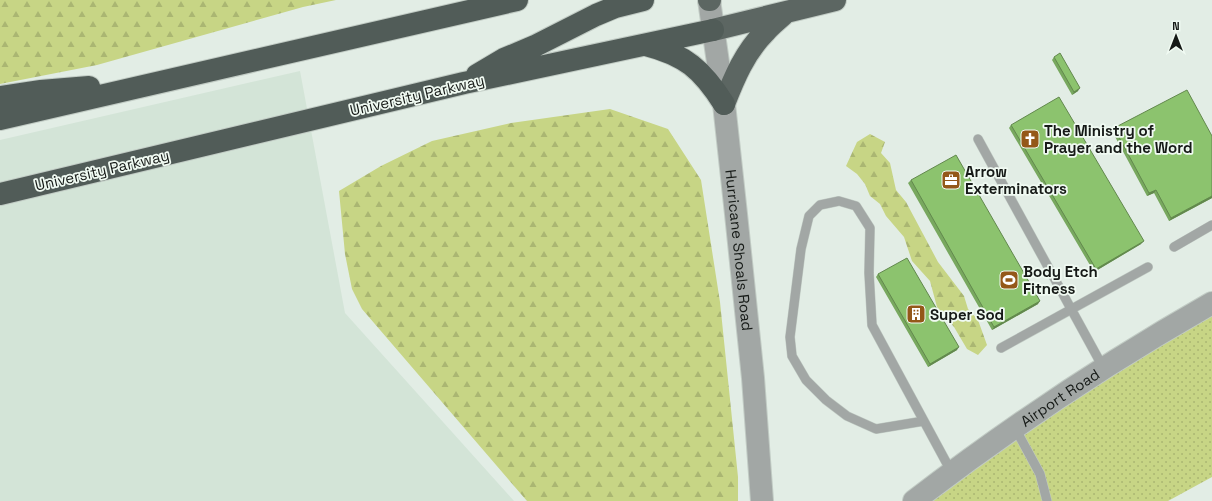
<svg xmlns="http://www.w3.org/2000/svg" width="1212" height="501" viewBox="0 0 1212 501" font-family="'Space Grotesk',sans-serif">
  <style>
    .built { fill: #d3e4d7 }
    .grass { fill: url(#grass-dots) }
    .forest { fill: url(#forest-firs) }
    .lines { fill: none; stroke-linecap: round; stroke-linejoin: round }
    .service-casing { stroke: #c1cbc4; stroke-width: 10 }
    .tertiary-casing { stroke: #c1cbc4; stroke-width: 24 }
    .trunk-casing { stroke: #c1cbc4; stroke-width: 24 }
    .motorway-casing { stroke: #c1cbc4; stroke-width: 24 }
    .service { stroke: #a2a7a5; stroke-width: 9 }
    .tertiary { stroke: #a2a7a5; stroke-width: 22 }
    .trunk { stroke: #5c6662; stroke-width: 22 }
    .motorway { stroke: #515c58; stroke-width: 22 }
    .wall { fill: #78a85f }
    .shaded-wall { fill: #62884d }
    .building { fill: #8cc36e; stroke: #62884d }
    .labels { text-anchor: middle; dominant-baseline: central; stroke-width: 3.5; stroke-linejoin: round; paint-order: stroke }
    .street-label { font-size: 15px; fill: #161a17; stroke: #f0faf2 }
    .poi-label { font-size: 15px; font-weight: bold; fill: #161a17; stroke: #f0faf2; text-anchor: start }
  </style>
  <defs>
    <pattern id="grass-dots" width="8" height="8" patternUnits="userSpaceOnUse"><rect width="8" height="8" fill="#c7d585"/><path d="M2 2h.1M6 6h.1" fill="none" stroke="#aab672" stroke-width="1.8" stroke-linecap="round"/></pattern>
    <pattern id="forest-firs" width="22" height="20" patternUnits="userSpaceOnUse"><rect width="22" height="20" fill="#c7d585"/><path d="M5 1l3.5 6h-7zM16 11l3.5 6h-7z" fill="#aab672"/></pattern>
  </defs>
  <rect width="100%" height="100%" fill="#e2ede5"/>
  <!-- built -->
  <path class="built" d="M300 71 345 313 514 501H0V140Z"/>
  <!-- grass -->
  <path class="grass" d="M1212 314V477L1168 501H929L1044 418 1147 352Z"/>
  <!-- forest -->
  <path class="forest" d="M0 0H336L303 7 97 65 0 84Z
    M610 109 668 129 701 180 720 302 738 477V501H527L362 309 352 289 345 254 339 191 381 166 432 141 511 123Z
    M870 134 885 142 881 153 890 163 896 190 906 202 938 262 964 296 968 309 978 320 987 345 978 355 967 349 954 327 937 307 930 281 912 261 904 237 886 216 880 204 870 196 865 184 857 174 846 166 857 142Z"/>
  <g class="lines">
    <defs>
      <path id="service" d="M978 139 1104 369
        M1174 247 1212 225
        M1001 348 1148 267
        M924 421 876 429 847 416 826 400 806 380 792 356 790 337 801 249 809 216 820 205 839 201 856 206 870 228 869 273 872 325 952 473
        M1015 428 1040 474 1047 501"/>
      <g id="tertiary">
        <path id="s1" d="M709 0 724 104 736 214 753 378 762 501"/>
        <path id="s2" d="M914 501C1008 429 1108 362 1212 303"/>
      </g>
      <path id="trunk" d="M709 0H710
        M713 30 835 0
        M724 104C734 78 745 52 765 32 771 25 779 19 785 13"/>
      <path id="motorway" d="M646 45C685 55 702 69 724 104
        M477 75 504 59 535 46 596 15 615 7 643 0
        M0 97 41 91 89 87
        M0 119 517 0
        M0 194 464 83 713 30"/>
    </defs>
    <!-- service casing -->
    <use href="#service" class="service-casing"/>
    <!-- tertiary casing -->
    <use href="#tertiary" class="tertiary-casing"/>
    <!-- trunk casing -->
    <use href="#trunk" class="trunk-casing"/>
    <!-- motorway casing -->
    <use href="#motorway" class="motorway-casing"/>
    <!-- service -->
    <use href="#service" class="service"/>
    <!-- tertiary -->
    <use href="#tertiary" class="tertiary"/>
    <!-- trunk -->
    <use href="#trunk" class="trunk"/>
    <!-- motorway -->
    <use href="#motorway" class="motorway"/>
  </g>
  <!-- wall -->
  <path class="wall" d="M1054 57 1078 91 1072 95 1052 60Z
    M1011 125 1141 244 1094 272 1009 128Z
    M1114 128 1212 136V198L1169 221 1154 193 1147 196 1112 131Z
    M911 180 1038 304 992 330 908 183Z
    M878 274 957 350 928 367 876 277Z"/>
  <!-- shaded-wall -->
  <path class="shaded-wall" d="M1080 88 1078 91 1072 95 1074 92Z
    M1156 190 1154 193 1147 196 1149 193Z
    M1212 196V198L1169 221 1171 218Z
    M1144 241 1141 244 1094 272 1096 269Z
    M1040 301 1038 304 992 330 994 327Z
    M959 347 957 350 928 367 930 364Z"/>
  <!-- building -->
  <path class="building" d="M1060 53 1080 88 1074 92 1054 57Z
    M1187 90 1212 136V196L1171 218 1156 190 1149 193 1114 128Z
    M1059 97 1144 241 1096 269 1011 125Z
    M956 155 1040 301 994 327 911 180Z
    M907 258 959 347 930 364 878 274Z"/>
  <!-- icons -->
  <defs>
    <symbol id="church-square" viewBox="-11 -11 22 22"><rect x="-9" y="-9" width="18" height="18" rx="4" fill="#945819" stroke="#f0faf2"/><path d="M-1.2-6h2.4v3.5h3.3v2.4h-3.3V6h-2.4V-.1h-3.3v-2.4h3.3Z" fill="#fff"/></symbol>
    <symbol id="office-square" viewBox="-11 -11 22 22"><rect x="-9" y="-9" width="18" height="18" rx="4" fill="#945819" stroke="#f0faf2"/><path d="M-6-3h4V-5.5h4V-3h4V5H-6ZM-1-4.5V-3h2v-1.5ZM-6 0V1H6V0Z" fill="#fff"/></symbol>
    <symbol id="stadium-square" viewBox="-11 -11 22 22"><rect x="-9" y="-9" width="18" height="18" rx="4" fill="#945819" stroke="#f0faf2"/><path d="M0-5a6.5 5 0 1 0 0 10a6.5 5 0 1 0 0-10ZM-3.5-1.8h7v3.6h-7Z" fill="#fff"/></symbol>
    <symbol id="building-square" viewBox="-11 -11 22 22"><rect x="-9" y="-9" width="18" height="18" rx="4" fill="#945819" stroke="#f0faf2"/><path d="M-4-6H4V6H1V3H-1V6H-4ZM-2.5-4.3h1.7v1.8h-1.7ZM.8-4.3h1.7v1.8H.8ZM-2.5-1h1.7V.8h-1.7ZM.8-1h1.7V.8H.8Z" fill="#fff"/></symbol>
  </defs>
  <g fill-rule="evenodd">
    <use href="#church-square" x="1019" y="128" width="22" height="22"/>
    <use href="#office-square" x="940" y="169" width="22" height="22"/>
    <use href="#stadium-square" x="998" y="269" width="22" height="22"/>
    <use href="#building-square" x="905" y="303" width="22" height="22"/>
  </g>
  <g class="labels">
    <!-- street labels -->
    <g class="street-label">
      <text transform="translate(417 95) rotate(-13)">University Parkway</text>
      <text transform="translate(102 170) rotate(-13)">University Parkway</text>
      <text stroke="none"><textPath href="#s1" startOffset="252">Hurricane Shoals Road</textPath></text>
      <text stroke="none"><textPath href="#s2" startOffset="179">Airport Road</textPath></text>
    </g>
    <!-- poi labels -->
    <g class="poi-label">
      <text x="1044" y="130">The Ministry of<tspan x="1044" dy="17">Prayer and the Word</tspan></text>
      <text x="965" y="171">Arrow<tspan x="965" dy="17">Exterminators</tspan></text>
      <text x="1023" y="271">Body Etch<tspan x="1023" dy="17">Fitness</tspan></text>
      <text x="930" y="314">Super Sod</text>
    </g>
  </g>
  <!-- north arrow -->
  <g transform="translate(1176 36)" stroke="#f0faf2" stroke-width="3" paint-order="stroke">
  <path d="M0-3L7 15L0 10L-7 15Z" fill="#161a17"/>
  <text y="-6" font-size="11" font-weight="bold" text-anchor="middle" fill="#161a17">N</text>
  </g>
</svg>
